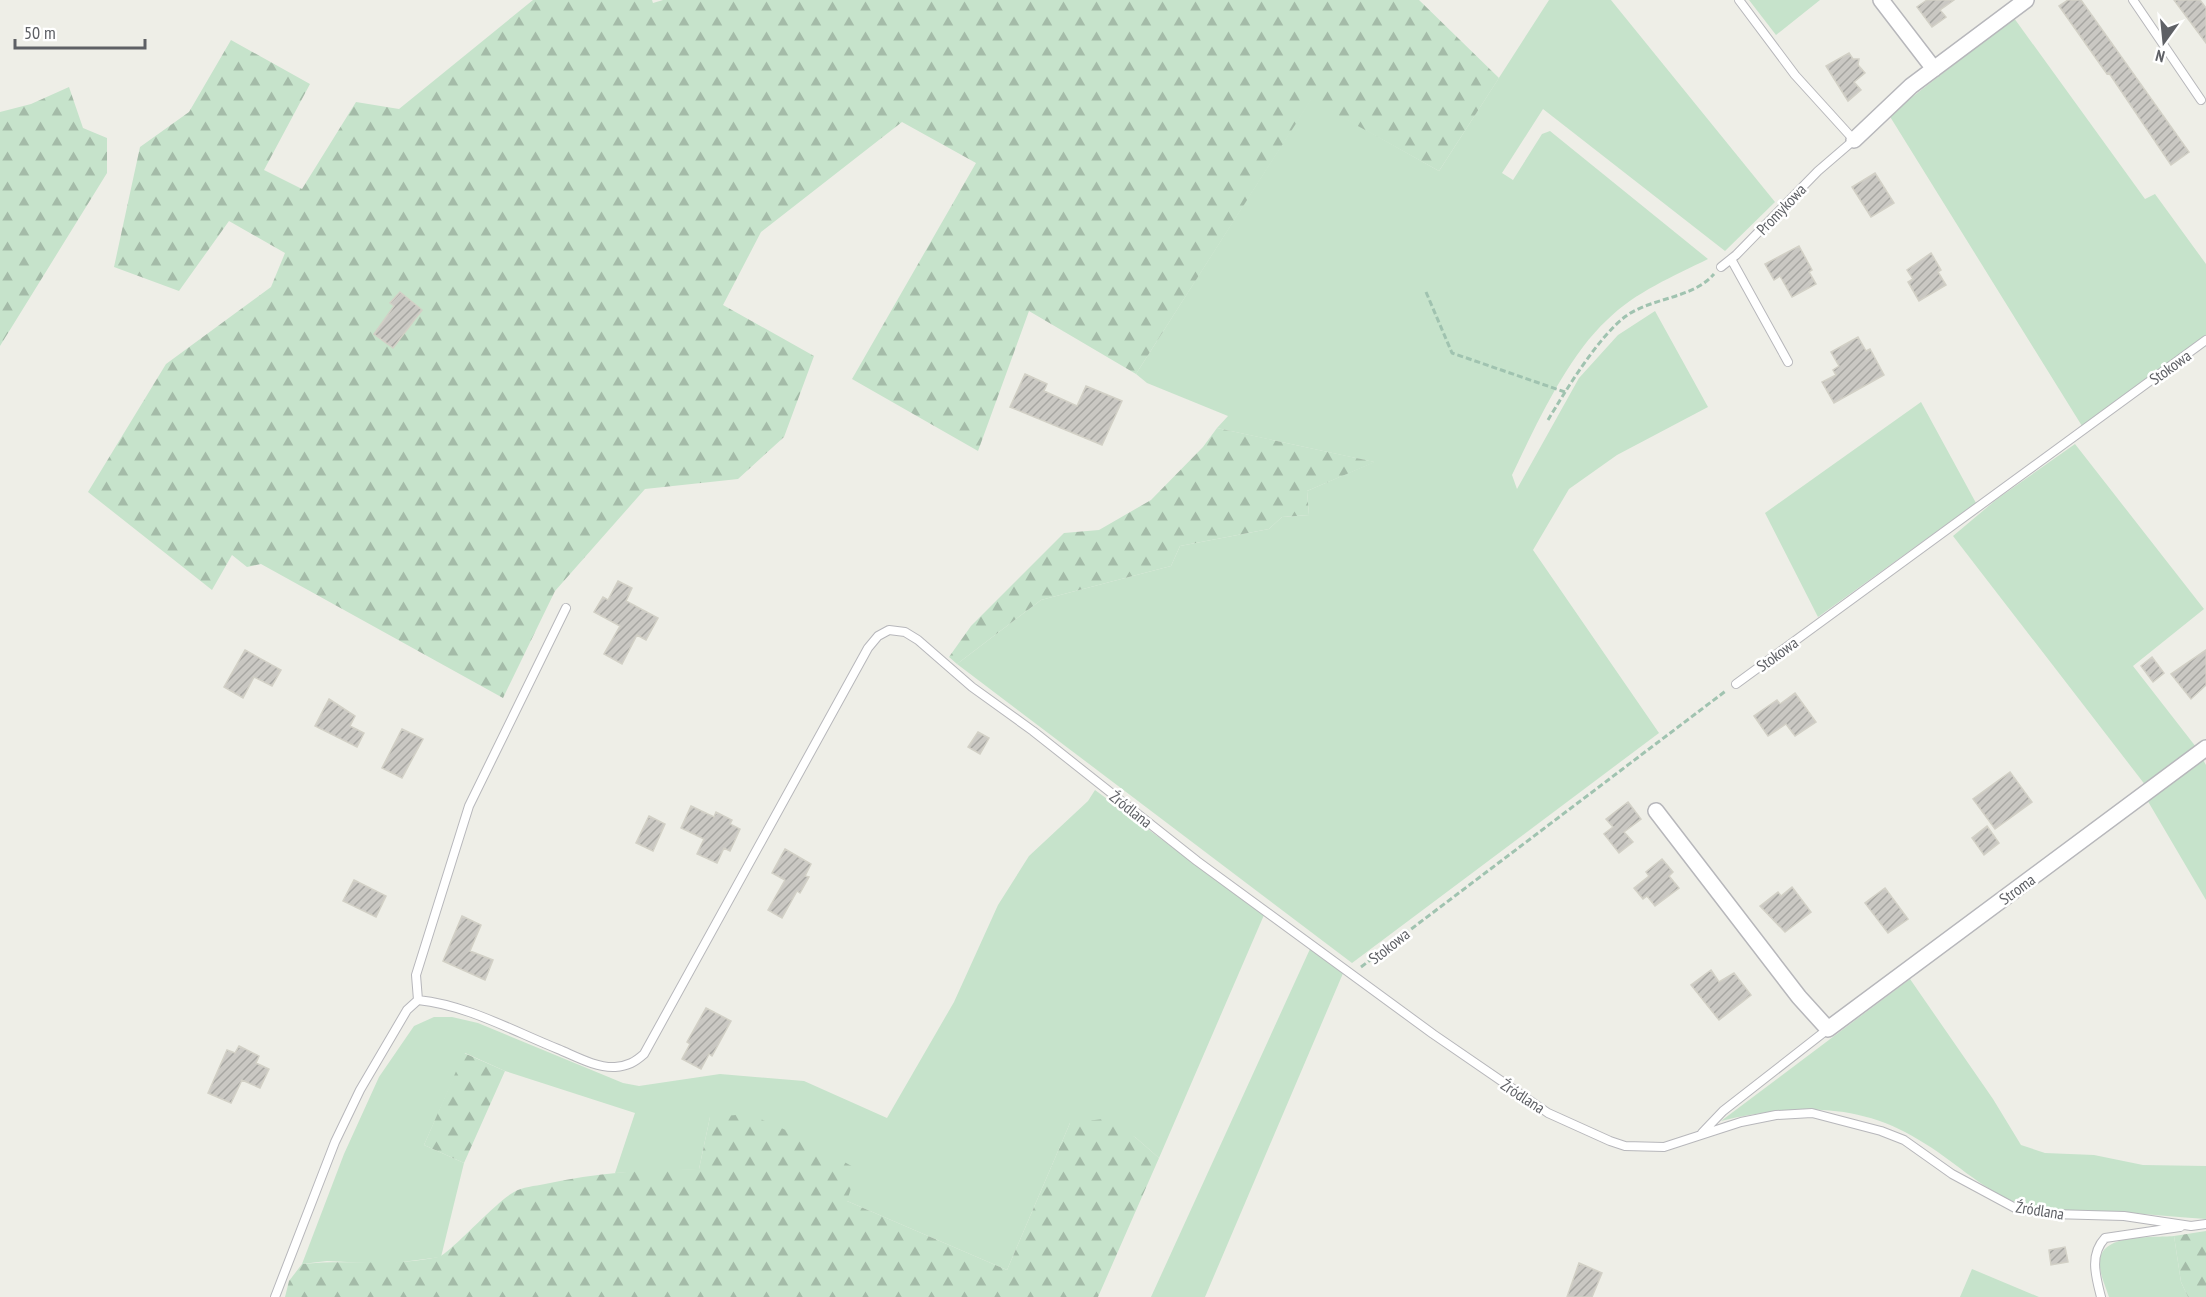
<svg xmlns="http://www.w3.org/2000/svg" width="2206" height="1297" viewBox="0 0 2206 1297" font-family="'PT Sans Narrow',sans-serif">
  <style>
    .grass { fill: #c6e3cb }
    .forest { fill: url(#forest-firs) }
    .building { fill: url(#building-hatch); stroke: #d2d0c6; stroke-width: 1.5 }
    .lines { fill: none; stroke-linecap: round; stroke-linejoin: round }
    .lane-casing { stroke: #b7b7bb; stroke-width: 10 }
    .street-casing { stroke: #b7b7bb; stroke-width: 18 }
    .path { stroke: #a0c3b0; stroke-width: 3; stroke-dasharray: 6 3; stroke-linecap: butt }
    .lane { stroke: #fff; stroke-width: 8 }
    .street { stroke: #fff; stroke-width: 15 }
    .labels { text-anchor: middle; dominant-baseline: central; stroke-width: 5; stroke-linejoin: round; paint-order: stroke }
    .street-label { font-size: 16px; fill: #5e6065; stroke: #fff }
  </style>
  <defs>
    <pattern id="forest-firs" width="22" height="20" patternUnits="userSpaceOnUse" patternTransform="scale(1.5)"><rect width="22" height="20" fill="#c6e3cb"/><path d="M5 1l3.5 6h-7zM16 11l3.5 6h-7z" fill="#a4bba8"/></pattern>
    <pattern id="building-hatch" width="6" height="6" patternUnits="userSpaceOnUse" patternTransform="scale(1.5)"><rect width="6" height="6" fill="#cac8c3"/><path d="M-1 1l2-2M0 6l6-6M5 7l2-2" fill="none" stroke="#a7a6a2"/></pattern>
  </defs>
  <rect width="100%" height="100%" fill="#eeeee7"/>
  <!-- grass -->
  <path class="grass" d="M1549 0H1611L1775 202 1725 251 1543 109 1502 173 1513 180 1542 134 1550 131 1708 259C1674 276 1635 292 1607 320 1567 357 1536 425 1512 475L1517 489 1579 378 1618 335 1655 311 1708 407 1617 455 1569 489 1533 550 1659 733 1352 963 957 664 1041 600 1171 566 1180 546 1269 529 1282 517 1309 515 1307 491 1374 462 1217 428 1228 416 1147 383 1136 374 1311 99 1439 171Z
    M1749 0H1820L1776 35Z
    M2014 18 2145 199 2155 194 2206 264V335L2082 426 1889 115Z
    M1921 402 1976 503 1818 617 1765 513Z
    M2075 444 2204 609 2133 666 2196 747 2146 786 1953 536 1997 499Z
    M2202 758 2206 765V900L2146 798Z
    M1095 790 1264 915 1159 1158 1135 1137 1070 1123 1007 1270 847 1201 710 1117 699 1169 615 1173 635 1113 505 1071 465 1053 424 1145 464 1163 441 1257 387 1264 327 1261 302 1264 344 1154 379 1077 414 1026 434 1017H452L478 1023 623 1083 639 1086 720 1074 804 1081 887 1118 954 1002 998 905 1029 856 1088 801Z
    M1310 949 1344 971 1205 1297H1151Z
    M1910 979 1993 1099 2021 1145 2045 1153 2094 1155 2143 1165 2206 1166V1219C2174 1217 2142 1213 2110 1212 2080 1210 2043 1214 2015 1202 1980 1188 1952 1159 1919 1140 1857 1101 1789 1105 1721 1121Z
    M2174 1236 2181 1282 2188 1297H2109C2106 1287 2098 1271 2100 1260 2103 1233 2153 1238 2174 1236Z
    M1972 1269 2039 1297H1960Z"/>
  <!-- forest -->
  <path class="forest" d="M533 0H652L653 3 663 0H1419L1499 78 1439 171 1311 100 1136 374 1029 311 978 451 852 379 976 163 902 122 761 232 723 305 814 356 784 437 738 479 645 489 555 591 503 698 261 564 247 567 232 555 212 590 88 492 166 364 271 287 285 253 229 221 179 291 114 267 140 147 189 112 231 40 310 84 264 170 302 189 356 102 399 109Z
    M69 87 83 128 107 138V173L0 346V112L31 104Z
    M1217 428 1375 462 1307 491 1309 515 1282 517 1269 529 1180 546 1171 566 1041 600 957 664 949 657 971 626 1064 533 1099 530 1151 500 1203 447Z
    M464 1053 505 1071 464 1163 424 1145Z
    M749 1114 788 1131 857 1169 847 1201 1007 1270 1070 1123 1103 1119 1135 1137 1159 1158 1098 1297H285L289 1281 302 1264C347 1259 393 1267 438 1257 449 1255 495 1202 514 1192 522 1187 535 1186 545 1184 595 1173 647 1169 699 1169L710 1117Z
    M2206 1231V1297H2188L2181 1282 2174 1236Z"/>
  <!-- building -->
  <path class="building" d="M1927 0H1954L1940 10 1946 17 1932 27 1917 7Z
    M2068 0H2081L2189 152 2171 165 2109 73 2107 74 2059 6Z
    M2174 0H2200L2206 8V43Z
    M1849 53 1853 59H1859L1858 65 1865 73 1854 82 1861 90 1848 101 1826 66Z
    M1875 173 1894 203 1871 217 1852 187Z
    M1799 246 1812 270 1809 272 1816 284 1792 297 1780 276 1774 280 1765 264Z
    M1931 253 1941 270 1938 272 1946 285 1919 301 1908 282 1913 279 1907 270Z
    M400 292 422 310 393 348 374 334 394 306 390 303Z
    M1858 337 1866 351 1870 349 1884 375 1834 403 1822 382 1836 375 1833 370 1839 366 1831 352Z
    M1025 374 1047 384 1044 391 1077 406 1086 386 1122 401 1102 445 1010 407Z
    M618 581 632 588 626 601 658 618 646 640 637 635 622 664 604 654 620 626 594 612 603 597 608 600Z
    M245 650 281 670 272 686 254 677 243 698 224 687Z
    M2206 650V685L2191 699 2171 674Z
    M2152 657 2164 673 2153 682 2141 666Z
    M1795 693 1816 722 1795 736 1786 724 1768 736 1754 716 1777 700 1780 704Z
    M329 699 355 716 350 726 364 733 357 747 315 726Z
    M402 729 423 739 402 778 382 768Z
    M978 732 989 738 980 754 968 747Z
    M2010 772 2032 802 1995 829 1973 799Z
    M1628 802 1641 819 1624 832 1633 842 1619 853 1604 834 1613 827 1606 819Z
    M691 806 714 817 716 812 732 820 730 824 740 829 730 851 724 848 717 863 697 854 704 839 681 828Z
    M649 816 665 824 653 851 636 843Z
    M1987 826 1999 843 1984 855 1972 838Z
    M785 849 811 864 805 876 809 877 800 893 797 891 782 918 768 910 785 880 772 873Z
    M1662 859 1673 872 1669 876 1679 888 1655 906 1647 896 1643 899 1634 888 1649 876 1646 872Z
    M354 880 386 896 376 917 343 901Z
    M1792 887 1811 912 1785 932 1760 906 1778 892 1781 896Z
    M1885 888 1908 919 1888 933 1865 903Z
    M462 916 481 925 470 951 493 960 485 980 443 961Z
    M1711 970 1719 982 1734 973 1751 995 1719 1020 1691 985Z
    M706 1008 731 1021 712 1056 709 1054 701 1069 682 1059 690 1044 687 1042Z
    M239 1046 259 1056 256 1063 269 1069 260 1088 242 1080 231 1103 208 1093 227 1050 235 1053Z
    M2065 1247 2068 1262 2051 1265 2049 1250Z
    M1579 1263 1602 1273 1592 1297H1567Z"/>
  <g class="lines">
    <defs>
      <path id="lane" d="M2133 0 2201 100
        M1731 259 1788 362
        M1721 267 1736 255 1818 171 1854 140 1795 75 1739 0
        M1736 684 2206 340
        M418 1000 416 975 469 806 566 608
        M1702 1133 1723 1111 1828 1029
        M275 1297 335 1142 360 1090 407 1010 418 1000C467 1005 513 1031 558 1049 575 1056 596 1068 615 1067 628 1066 635 1062 644 1054L868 648 878 636 889 630 905 632 918 640 972 687 1033 731 1197 861 1433 1034 1548 1113 1610 1141 1625 1146 1664 1147 1741 1122 1776 1115 1812 1113 1881 1131 1904 1140 1952 1174 2017 1209 2052 1214 2124 1216 2191 1226 2206 1224
        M2101 1297C2096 1277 2089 1255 2105 1238L2180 1227"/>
      <path id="street" d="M1881 0 1934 69
        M1854 140 1911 86 2026 0
        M1656 811 1799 997 1828 1029 2206 748"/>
    </defs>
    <!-- lane casing -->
    <use href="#lane" class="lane-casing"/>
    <!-- street casing -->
    <use href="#street" class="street-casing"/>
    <!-- path -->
    <path class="path" d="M1426 292 1452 353 1565 392
      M1548 420C1566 390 1598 337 1626 316 1653 297 1692 299 1714 274
      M1361 967 1727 690"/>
    <!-- lane -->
    <use href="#lane" class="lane"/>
    <!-- street -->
    <use href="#street" class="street"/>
  </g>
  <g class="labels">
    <!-- street labels -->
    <g class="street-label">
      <text transform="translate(1781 209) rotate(-46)">Promykowa</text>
      <text transform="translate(2170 367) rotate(-36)">Stokowa</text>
      <text transform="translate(1777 654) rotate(-36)">Stokowa</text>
      <text transform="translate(1131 809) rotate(38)">Źródlana</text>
      <text transform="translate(2017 889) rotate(-36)">Stroma</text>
      <text transform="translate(1389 946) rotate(-38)">Stokowa</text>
      <text transform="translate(1523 1096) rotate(33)">Źródlana</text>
      <text transform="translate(2040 1210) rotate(9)">Źródlana</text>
    </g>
  </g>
  <!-- north arrow -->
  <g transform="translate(2164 42) rotate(195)" stroke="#ffffff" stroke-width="4.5" paint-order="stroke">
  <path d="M0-4.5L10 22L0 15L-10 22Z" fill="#5e6065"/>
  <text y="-9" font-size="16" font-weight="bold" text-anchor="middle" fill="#5e6065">N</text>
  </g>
  <!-- scale -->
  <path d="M15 39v9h130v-9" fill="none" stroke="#5e6065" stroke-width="3"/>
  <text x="24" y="39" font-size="18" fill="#5e6065" stroke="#ffffff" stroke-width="4.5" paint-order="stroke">50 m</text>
</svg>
